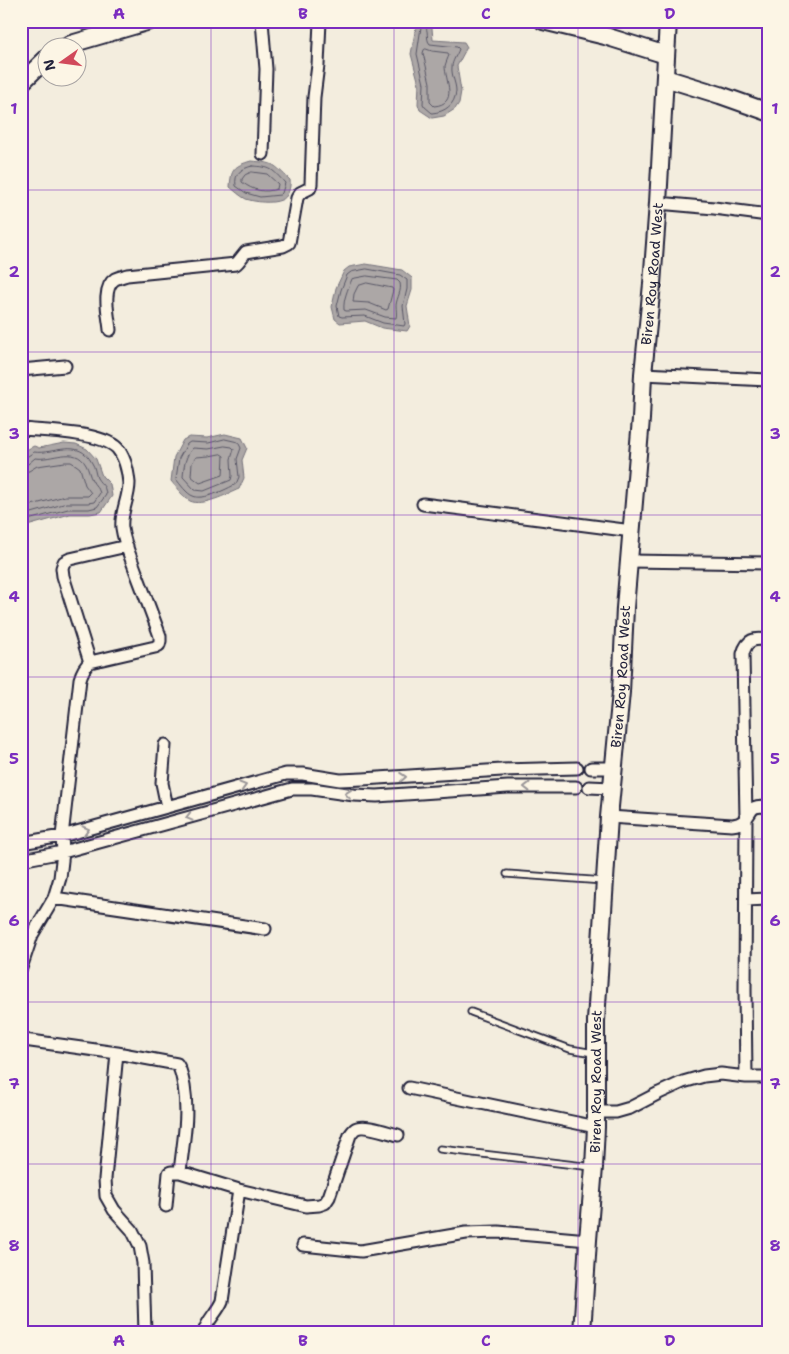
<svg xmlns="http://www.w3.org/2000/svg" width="789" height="1354" viewBox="0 0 789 1354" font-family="'Shantell Sans',sans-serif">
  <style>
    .water { fill: #aca7a6; stroke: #75727b }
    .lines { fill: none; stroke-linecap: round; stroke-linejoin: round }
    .shore { stroke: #595766; stroke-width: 1 }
    .lane-casing { stroke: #22223b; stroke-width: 9 }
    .street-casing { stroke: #22223b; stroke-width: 15 }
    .secondary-casing { stroke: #22223b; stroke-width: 20 }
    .lane { stroke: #fcf5e5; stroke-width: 5.5 }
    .street { stroke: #fcf5e5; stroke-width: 11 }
    .secondary { stroke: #fcf5e5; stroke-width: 16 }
    .oneway { stroke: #9a9698 }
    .grid { fill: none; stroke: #7b2cbf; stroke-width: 1; stroke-opacity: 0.55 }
    .labels { text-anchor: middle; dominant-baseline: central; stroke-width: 4.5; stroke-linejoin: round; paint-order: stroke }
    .street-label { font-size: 14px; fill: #22223b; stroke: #fcf5e5 }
    .neatline { fill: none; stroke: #7b2cbf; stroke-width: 2 }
    .grid-label { font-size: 16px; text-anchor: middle; font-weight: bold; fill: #7b2cbf }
  </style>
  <rect width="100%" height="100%" fill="#f3edde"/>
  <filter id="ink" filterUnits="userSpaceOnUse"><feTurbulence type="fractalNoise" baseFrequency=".02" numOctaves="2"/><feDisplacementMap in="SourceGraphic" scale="10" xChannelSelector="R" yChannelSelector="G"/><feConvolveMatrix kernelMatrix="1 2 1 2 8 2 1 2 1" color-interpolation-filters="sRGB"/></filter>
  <g filter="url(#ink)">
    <!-- water -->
    <path class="water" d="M417 21 429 22 432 28 433 40 464 42 467 47 457 66 461 91 459 103 455 109 444 116 432 118 420 110 418 104 419 84 411 54Z
      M251 161C276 163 273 164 290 180 291 187 288 198 281 200 272 204 255 202 246 199 240 196 235 191 230 187 231 169 234 166 251 161Z
      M366 264 402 270 412 278V290L407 306 410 326 407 331 382 328 365 321 340 323 335 319 332 307 336 288 344 271 349 267Z
      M225 434 242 438 247 448 242 460 244 478 239 489C227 494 203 507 190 501 183 497 177 488 171 481L174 457 183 440 189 437 207 438Z
      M64 443 76 444 87 449 96 459 102 476 110 484 112 496 101 512 90 514H70L27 526 21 524V455L28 449 34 446 39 448Z"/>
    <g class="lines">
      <!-- shore -->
      <path class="shore" d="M424 25C430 30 425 39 430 44L457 47 459 49C457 55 452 61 452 67 451 75 456 83 456 91 455 105 445 112 432 113L425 107 423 104 424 84 417 54 421 27Z
        M426 49 432 51 448 53 449 55C448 58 446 62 445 66 445 80 459 104 434 106L430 102V83L423 53 424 50Z
        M252 166C272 167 272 169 285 183L282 193 280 195 260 197 246 193 236 186C234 173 241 169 252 166Z
        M252 172 267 174 278 184 277 189C265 193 253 191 242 182V179L245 175Z
        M367 269 400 275 407 280V289L403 306 405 324 404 326 383 323 365 316 342 317 339 316 337 306 341 290 347 275 351 272Z
        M367 276 397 280 400 283C402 291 397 297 396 305 396 310 397 314 396 318L385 317 366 310 346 311 344 310C343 299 348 289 352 279Z
        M367 283 392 288 393 290 388 309 386 310 369 303 353 302 354 294 358 286Z
        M225 439 238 442 241 448 237 459 239 477 236 484C227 489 203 501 193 496 187 494 180 484 176 479L179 458 187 444 190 442 208 443Z
        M225 446 232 447 234 449 231 459 232 476 231 480 204 491 195 490 183 477C184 466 185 456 193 448L208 449Z
        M221 454 224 456 223 475 200 483 191 476 192 463 196 457 209 456Z
        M21 458H25L34 452C53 455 79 437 92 463 95 467 95 473 97 478 102 486 105 484 106 495L97 507 89 509H68L28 520 21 519
        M21 465 28 464 35 458C51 461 75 445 86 465 89 470 89 475 92 480 94 485 99 488 100 493L94 502 88 503H67L28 514 21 513
        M21 472 29 471 37 466 65 462H71L76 465 80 468 85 485 91 493 88 496H65L28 506H21"/>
      <defs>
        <path id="lane" d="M507 874 604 881
          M471 1012 570 1049 594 1053
          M440 1149 592 1167"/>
        <path id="street" d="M262 21 266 69 263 154
          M658 203 714 208 768 215
          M110 330C109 317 101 288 115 279 119 277 124 276 127 275L236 264 238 262 246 252 283 246 289 243 297 198 300 193 310 188 311 184 314 97 318 65 320 21
          M21 370 65 366
          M643 374 768 380
          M21 429C45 431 100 432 117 448 125 457 128 472 129 483 129 499 120 513 122 528 124 543 131 558 136 572 144 593 152 614 160 636V641L159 645 155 647 90 662C84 667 82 672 80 679L62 836 63 852 60 878 54 898 32 935 21 968
          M423 504 632 531
          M629 561 768 563
          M90 662 63 576 62 568 64 562 70 559 127 546
          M165 745 162 783 167 807
          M591 768H614
          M589 787 612 788
          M609 817 732 825C733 825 739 824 740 823 754 816 746 803 768 807
          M21 843 62 836 286 774H303L340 780 363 779 502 770 577 768
          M21 860 63 852 292 789H312L354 795 377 796 508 787H576
          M54 898 265 929
          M746 900 768 899
          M21 1038 24 1040 117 1053 105 1179 106 1196 114 1210 132 1230 140 1246 143 1263 145 1333
          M117 1053 177 1064C182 1071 182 1078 184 1086 189 1117 183 1142 180 1172L239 1190 306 1206 319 1205 325 1203 329 1197 350 1135C350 1135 354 1129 355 1129 362 1123 389 1133 398 1135
          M746 1077 745 990 746 819 743 654C747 639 754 638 768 640
          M409 1088 596 1127
          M596 1112H616L630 1108 659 1093 683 1082 704 1076 721 1074 746 1077H768
          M166 1206 169 1173 171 1172H180
          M303 1245 361 1251 466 1233 498 1232 588 1240
          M204 1333C206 1321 217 1313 222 1301L239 1190"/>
        <g id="secondary">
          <path d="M543 21 605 36 666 55"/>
          <path d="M65 48 71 44 150 21"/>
          <path d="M665 78 720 95 768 112"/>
          <path d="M21 83 48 57"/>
          <path id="s1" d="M582 1333 588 1240 594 1167 596 1127V1021L609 817 621 692 625 608 641 419 643 374 652 284 658 203 668 21"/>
        </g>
      </defs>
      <!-- lane casing -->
      <use href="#lane" class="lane-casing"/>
      <!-- street casing -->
      <use href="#street" class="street-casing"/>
      <!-- secondary casing -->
      <use href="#secondary" class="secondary-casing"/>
      <!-- lane -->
      <use href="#lane" class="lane"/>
      <!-- street -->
      <use href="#street" class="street"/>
      <!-- secondary -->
      <use href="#secondary" class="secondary"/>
    </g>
    <!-- one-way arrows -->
    <defs><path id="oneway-chevron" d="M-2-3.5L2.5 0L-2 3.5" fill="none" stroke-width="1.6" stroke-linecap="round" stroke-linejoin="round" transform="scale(1.25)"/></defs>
    <g class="oneway">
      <use href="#oneway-chevron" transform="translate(403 777) rotate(-4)"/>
      <use href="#oneway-chevron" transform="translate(243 786) rotate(-16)"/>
      <use href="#oneway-chevron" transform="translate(527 787) rotate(180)"/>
      <use href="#oneway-chevron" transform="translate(348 794) rotate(-173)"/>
      <use href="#oneway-chevron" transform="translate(189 817) rotate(165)"/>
      <use href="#oneway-chevron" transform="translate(86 830) rotate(-15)"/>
    </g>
  </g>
  <!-- grid -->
  <path class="grid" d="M211 21V1333M394 21V1333M578 21V1333M21 190H768M21 352H768M21 515H768M21 677H768M21 839H768M21 1002H768M21 1164H768"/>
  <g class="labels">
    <!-- street labels -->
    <g class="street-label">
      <text stroke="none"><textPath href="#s1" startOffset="1062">Biren Roy Road West</textPath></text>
      <text stroke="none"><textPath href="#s1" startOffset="658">Biren Roy Road West</textPath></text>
      <text stroke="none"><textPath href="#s1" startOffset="252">Biren Roy Road West</textPath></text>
    </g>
  </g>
  <!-- margin -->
  <rect width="789" height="1354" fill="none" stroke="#fcf5e5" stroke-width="55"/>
  <!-- north arrow -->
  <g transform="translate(62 62) rotate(256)"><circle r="24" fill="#fcf5e5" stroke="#a5a1a1"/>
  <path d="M0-4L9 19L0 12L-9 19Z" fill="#d1495b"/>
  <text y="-8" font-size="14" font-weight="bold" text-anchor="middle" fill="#22223b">N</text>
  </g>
  <rect x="28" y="28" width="734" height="1298" class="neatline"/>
  <g class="grid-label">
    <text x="119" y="19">A</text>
    <text x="303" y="19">B</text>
    <text x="486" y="19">C</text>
    <text x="670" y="19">D</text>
    <text x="14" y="114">1</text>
    <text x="775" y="114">1</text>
    <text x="14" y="277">2</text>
    <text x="775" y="277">2</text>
    <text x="14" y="439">3</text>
    <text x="775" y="439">3</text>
    <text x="14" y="602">4</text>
    <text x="775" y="602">4</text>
    <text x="14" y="764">5</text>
    <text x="775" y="764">5</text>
    <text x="14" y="926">6</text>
    <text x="775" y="926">6</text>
    <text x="14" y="1089">7</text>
    <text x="775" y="1089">7</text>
    <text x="14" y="1251">8</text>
    <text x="775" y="1251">8</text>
    <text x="119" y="1346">A</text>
    <text x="303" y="1346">B</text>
    <text x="486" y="1346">C</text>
    <text x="670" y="1346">D</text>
  </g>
</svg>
